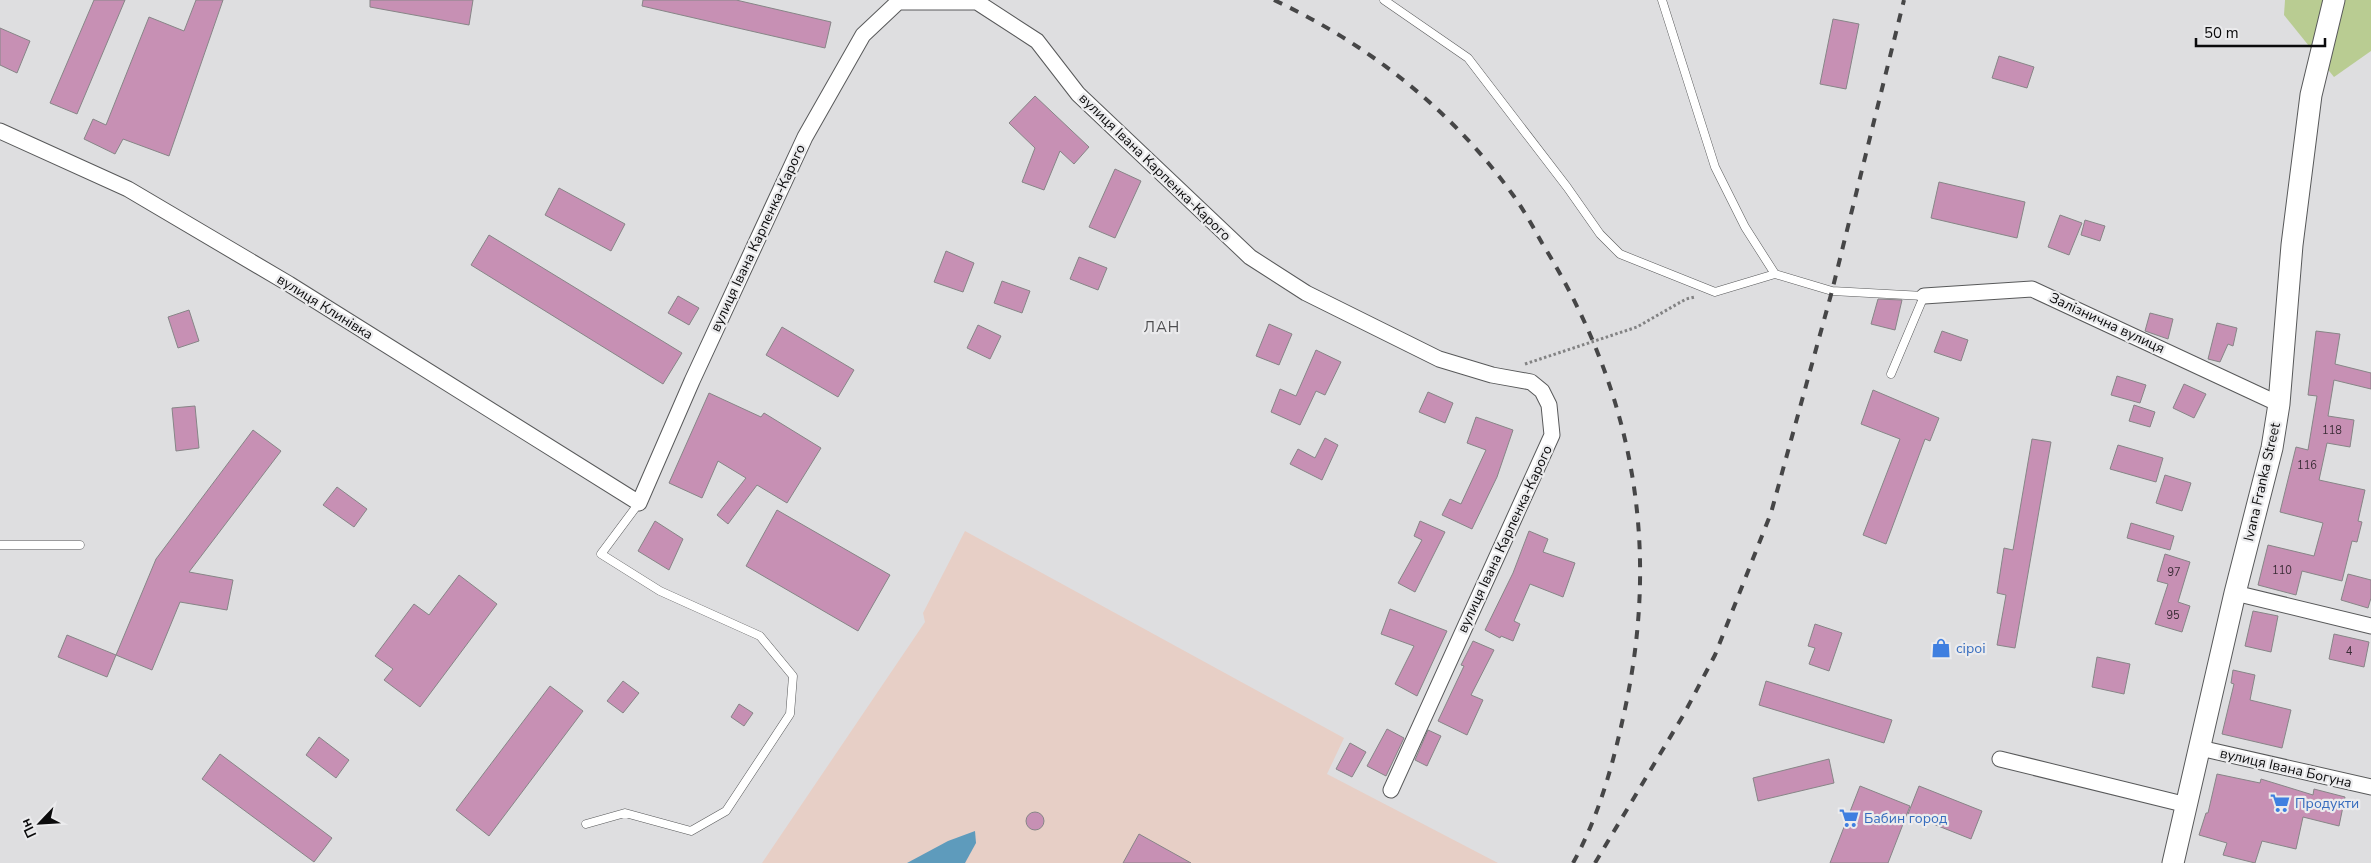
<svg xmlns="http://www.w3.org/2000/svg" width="2371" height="863" viewBox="0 0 2371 863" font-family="'Nunito Sans',sans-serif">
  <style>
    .industrial { fill: #e7cfc6 }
    .green { fill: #b9cc92 }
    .water { fill: #5e9bbc }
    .building { fill: #c790b4; stroke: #878587 }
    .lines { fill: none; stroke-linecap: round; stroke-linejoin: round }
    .lane-casing { stroke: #58595a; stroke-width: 9 }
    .street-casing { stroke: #58595a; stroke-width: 17 }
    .secondary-casing { stroke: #58595a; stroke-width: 23 }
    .path { stroke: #828283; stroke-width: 3; stroke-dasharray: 2.5 2.5; stroke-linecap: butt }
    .lane { stroke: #fff; stroke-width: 8 }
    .street { stroke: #fff; stroke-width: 15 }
    .secondary { stroke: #fff; stroke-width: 21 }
    .rail { stroke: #464647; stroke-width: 4; stroke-dasharray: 9 9; stroke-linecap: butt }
    .labels { text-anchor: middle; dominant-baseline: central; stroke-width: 4.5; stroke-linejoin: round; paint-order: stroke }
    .number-label { font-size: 11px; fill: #3a2c36 }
    .street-label { font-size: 14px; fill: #0b0b0c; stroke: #ebebed }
    .shop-label { font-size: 14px; fill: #366cbe; stroke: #ebebed; text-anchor: start }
    .neighbourhood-label { font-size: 15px; letter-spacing: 1px; fill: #4e4e50; stroke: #ebebed }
  </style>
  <rect width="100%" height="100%" fill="#dedee0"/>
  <!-- industrial -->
  <path class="industrial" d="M965 531 1344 738 1327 774 1498 863H762L925 622 923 613Z"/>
  <!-- green -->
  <path class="green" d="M2285 0H2371V51L2334 77 2284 15Z"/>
  <!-- water -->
  <path class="water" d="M975 831 976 843 965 863H907L948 841Z"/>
  <!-- building -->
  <path class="building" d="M94 0H125L77 114 50 103Z
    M196 0H223L169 156 123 139 115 154 84 139 93 119 106 125 149 17 184 31Z
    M370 0H473L469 25 370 7Z
    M643 0H736L831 22 825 48 642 6Z
    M1833 19 1859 24 1846 89 1820 84Z
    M0 28 30 41 17 73 0 65Z
    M1999 56 2034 67 2027 88 1992 78Z
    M1035 96 1089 147 1074 164 1060 151 1044 190 1022 182 1035 148 1009 123Z
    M1115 169 1141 181 1115 238 1089 227Z
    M1939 182 2025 202 2017 238 1931 218Z
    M559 188 625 224 611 251 545 215Z
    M2060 215 2082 223 2069 255 2048 247Z
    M2085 220 2105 226 2100 241 2081 235Z
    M489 235 682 353 663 384 471 265Z
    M946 251 974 263 963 292 934 282Z
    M1079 257 1107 268 1098 290 1070 279Z
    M1002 281 1030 291 1022 313 994 303Z
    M678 296 699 308 689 325 668 313Z
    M1878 299 1902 300 1895 330 1871 324Z
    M189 310 199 341 178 348 168 317Z
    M2150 313 2173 319 2168 339 2145 331Z
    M2217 323 2237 328 2233 346 2228 344 2220 362 2208 359Z
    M1269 324 1292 334 1279 365 1256 356Z
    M978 325 1001 336 990 359 967 348Z
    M782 327 854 370 838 397 766 355Z
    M1942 331 1968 340 1961 361 1934 352Z
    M2316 331 2340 334 2335 364 2371 373V389L2334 380 2328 416 2354 420 2350 447 2327 443 2319 480 2365 490 2358 521 2362 522 2357 542 2352 541 2342 581 2302 571 2296 595 2258 585 2268 545 2314 556 2323 523 2280 512 2296 447 2308 450 2317 396 2308 395Z
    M1316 350 1341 362 1325 395 1316 391 1300 425 1271 412 1280 389 1296 396Z
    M2117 376 2146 385 2140 403 2111 395Z
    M2184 384 2206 394 2194 418 2173 408Z
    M1873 390 1939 418 1930 441 1925 439 1886 544 1863 535 1900 439 1861 424Z
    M1428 392 1453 403 1445 423 1419 412Z
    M709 393 761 417 764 413 821 448 787 503 757 485 728 524 717 515 746 478 718 461 702 498 669 483Z
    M2134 405 2155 412 2150 427 2129 421Z
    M195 406 199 448 176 451 172 408Z
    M1476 417 1513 430 1497 477 1472 529 1442 515 1450 499 1461 504 1486 450 1467 443Z
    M253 430 281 451 189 572 233 580 227 610 180 602 152 670 116 655 156 559Z
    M1325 438 1338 445 1322 480 1290 464 1298 449 1315 458Z
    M2032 439 2051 442 2015 648 1997 645 2006 595 1997 593 2004 548 2013 550Z
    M2118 445 2163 458 2156 482 2110 469Z
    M2165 475 2191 483 2182 511 2156 503Z
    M337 487 367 509 354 527 323 505Z
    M777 510 890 575 858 631 746 566Z
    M655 521 683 539 669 570 638 551Z
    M1420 521 1445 532 1415 592 1398 583 1422 540 1414 536Z
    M2131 523 2174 536 2170 550 2127 538Z
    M1529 531 1548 539 1543 552 1575 563 1563 597 1530 584 1514 621 1520 624 1513 641 1501 636 1500 638 1485 630 1513 573Z
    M2165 554 2190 562 2178 602 2190 606 2182 632 2155 624 2168 584 2157 581Z
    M2348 574 2371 580V598L2368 608 2341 600Z
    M459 575 497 604 420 707 384 680 393 669 375 656 414 604 429 615Z
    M1390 609 1447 631 1417 696 1395 684 1414 646 1381 634Z
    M2253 611 2278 616 2271 652 2245 646Z
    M1815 624 1842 633 1829 671 1809 664 1815 648 1808 646Z
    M2334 634 2369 642 2364 667 2329 659Z
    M67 635 116 655 107 677 58 657Z
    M1473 641 1494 650 1471 695 1483 700 1467 735 1438 721 1464 666 1461 665Z
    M2097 657 2130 664 2124 694 2092 687Z
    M2233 670 2255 675 2250 700 2291 710 2282 748 2222 734 2234 684 2231 683Z
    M623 681 639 693 623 713 607 701Z
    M1766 681 1892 720 1884 743 1759 705Z
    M550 686 583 711 489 836 456 810Z
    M739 704 753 713 744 726 731 717Z
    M1387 729 1404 738 1386 776 1367 766Z
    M1428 730 1441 736 1427 766 1415 760Z
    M319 737 349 760 336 778 306 755Z
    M1350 743 1366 752 1352 777 1336 769Z
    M220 754 332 838 314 862 202 779Z
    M1829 759 1834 783 1758 801 1753 778Z
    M2217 774 2260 783 2261 779 2313 795 2314 789 2345 797 2339 826 2303 817 2296 849 2262 841 2255 863 2223 855 2227 843 2199 835 2206 813H2208Z
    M1860 786 1910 806 1888 863H1830Z
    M1919 786 1982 811 1971 839 1908 814Z
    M1026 821a9 9 0 1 1 18 0a9 9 0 1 1-18 0Z
    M1139 834 1191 863H1123Z"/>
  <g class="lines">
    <defs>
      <path id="lane" d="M1384 0 1468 58 1567 187 1600 234 1620 254 1715 292 1775 274 1832 291 1924 296 1891 374
        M1662 0 1715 167 1745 227 1775 274
        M0 545H80
        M586 824 625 813 691 831 726 811 790 714 793 676 760 636 660 591 601 554 639 503"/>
      <path id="street" d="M0 131 128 189 289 284 639 503 692 381 805 137 863 35 898 2H977L1037 41 1078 94 1250 257 1306 293 1439 359 1492 375 1531 382 1542 391 1549 405 1552 435 1391 790
        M1924 296 2032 289 2279 404
        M2235 593 2371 626
        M2200 748 2371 787
        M2000 759 2187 805"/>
      <path id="secondary" d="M2173 863 2235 593 2272 448 2279 404 2292 245 2311 95 2334 0"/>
    </defs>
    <!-- lane casing -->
    <use href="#lane" class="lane-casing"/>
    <!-- street casing -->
    <use href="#street" class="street-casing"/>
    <!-- secondary casing -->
    <use href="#secondary" class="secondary-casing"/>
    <!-- path -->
    <path class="path" d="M1525 364 1637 327 1686 299 1695 297"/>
    <!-- lane -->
    <use href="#lane" class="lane"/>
    <!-- street -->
    <use href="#street" class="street"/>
    <!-- secondary -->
    <use href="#secondary" class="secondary"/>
    <!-- rail -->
    <path class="rail" d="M1274 0C1368 44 1452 110 1513 195 1524 210 1533 227 1542 243 1634 392 1662 547 1623 718 1612 768 1598 818 1573 863
      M1595 863 1684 714 1715 655 1771 513 1832 291 1904 0"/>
  </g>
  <!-- icons -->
  <defs>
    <symbol id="shop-bare" viewBox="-9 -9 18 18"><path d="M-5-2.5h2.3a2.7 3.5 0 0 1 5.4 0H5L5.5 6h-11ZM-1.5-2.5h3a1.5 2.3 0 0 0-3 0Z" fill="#3f7fe0" stroke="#ebebed" stroke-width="2.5" paint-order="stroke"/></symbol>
    <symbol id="supermarket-bare" viewBox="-9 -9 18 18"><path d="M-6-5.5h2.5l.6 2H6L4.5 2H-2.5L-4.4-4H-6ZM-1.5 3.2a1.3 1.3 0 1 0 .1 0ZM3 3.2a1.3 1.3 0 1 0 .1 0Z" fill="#3f7fe0" stroke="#ebebed" stroke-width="2.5" paint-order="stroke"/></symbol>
  </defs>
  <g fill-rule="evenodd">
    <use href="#shop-bare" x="1927" y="634" width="28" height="28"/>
    <use href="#supermarket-bare" x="2266" y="789" width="28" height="28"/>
    <use href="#supermarket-bare" x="1835" y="804" width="28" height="28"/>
  </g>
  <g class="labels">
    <!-- number labels -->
    <g class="number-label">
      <text x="2332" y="430">118</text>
      <text x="2307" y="465">116</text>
      <text x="2282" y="570">110</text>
      <text x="2174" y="572">97</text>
      <text x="2173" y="615">95</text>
      <text x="2349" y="651">4</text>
    </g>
    <!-- street labels -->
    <g class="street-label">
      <text transform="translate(1155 167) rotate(44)">вулиця Івана Карпенка-Карого</text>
      <text transform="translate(758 238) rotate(-65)">вулиця Івана Карпенка-Карого</text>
      <text transform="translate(325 307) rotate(32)">вулиця Клинівка</text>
      <text transform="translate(2107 323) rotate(25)">Залізнична вулиця</text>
      <text transform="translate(2262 482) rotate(-77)">Ivana Franka Street</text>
      <text transform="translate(1505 539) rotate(-65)">вулиця Івана Карпенка-Карого</text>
      <text transform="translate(2286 768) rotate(13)">вулиця Івана Богуна</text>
    </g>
    <!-- shop labels -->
    <g class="shop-label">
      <text x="1956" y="648">сіроі</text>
      <text x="2295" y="803">Продукти</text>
      <text x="1864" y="818">Бабин город</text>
    </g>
    <!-- neighbourhood labels -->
    <g class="neighbourhood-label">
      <text x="1162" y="327">ЛАН</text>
    </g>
  </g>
  <!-- north arrow -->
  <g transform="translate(40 823) rotate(245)" stroke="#ebebed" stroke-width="4" paint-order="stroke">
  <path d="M0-4L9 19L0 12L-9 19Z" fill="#0b0b0c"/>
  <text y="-8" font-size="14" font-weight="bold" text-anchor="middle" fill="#0b0b0c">Пн</text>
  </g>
  <!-- scale -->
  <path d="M2196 38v8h129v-8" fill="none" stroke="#0b0b0c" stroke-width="2.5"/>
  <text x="2204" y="38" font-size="15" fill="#0b0b0c" stroke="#ebebed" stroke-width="4" paint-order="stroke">50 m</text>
</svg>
